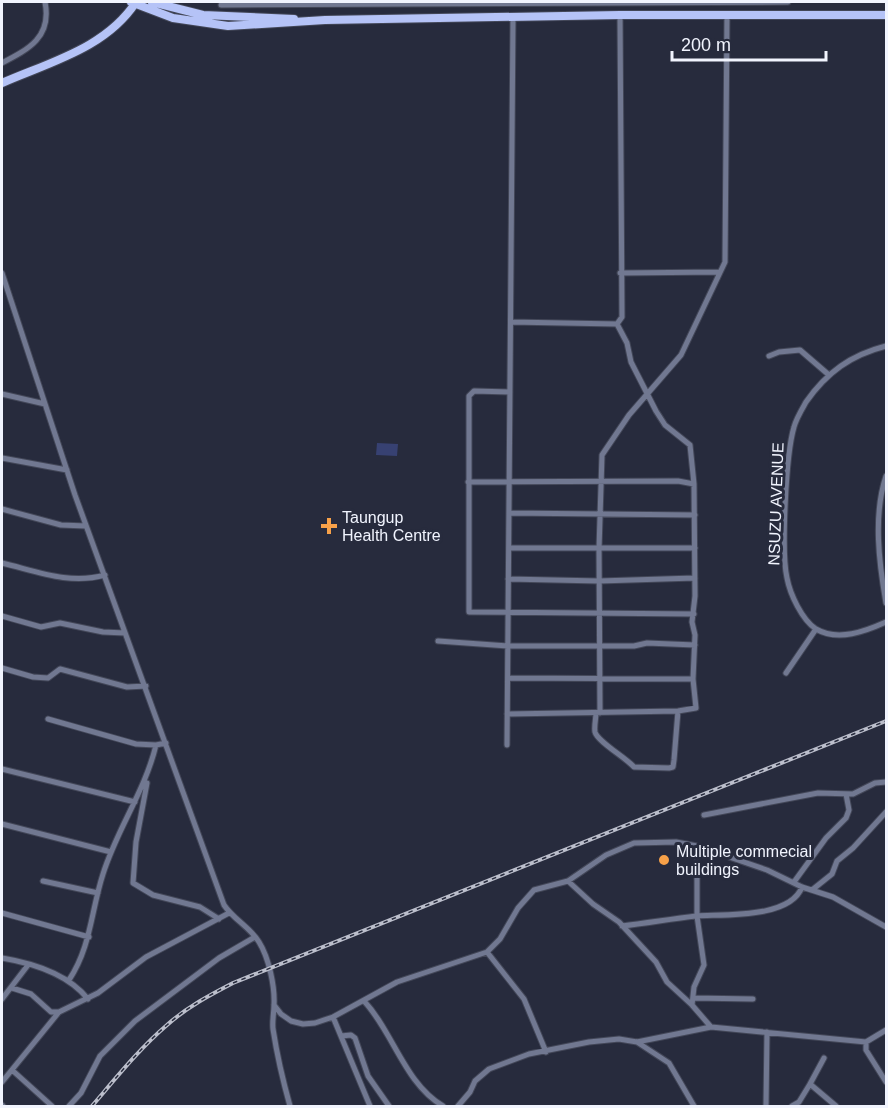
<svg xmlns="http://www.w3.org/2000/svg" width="888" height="1108" viewBox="0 0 888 1108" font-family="Arial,sans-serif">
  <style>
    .green { fill: #374172 }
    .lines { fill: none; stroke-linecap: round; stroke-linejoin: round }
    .street-casing { stroke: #434758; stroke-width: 7 }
    .primary-casing { stroke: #434758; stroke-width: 10 }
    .street { stroke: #717891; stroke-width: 5 }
    .primary { stroke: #b5c3f7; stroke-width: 8 }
    .rail-casing { stroke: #bbbecb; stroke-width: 4 }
    .rail { stroke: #272b3d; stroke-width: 1.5; stroke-dasharray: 4.5; stroke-linecap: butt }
    .poi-dot { fill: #f7a149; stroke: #272b3d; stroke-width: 2 }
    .labels { text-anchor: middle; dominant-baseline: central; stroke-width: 6; stroke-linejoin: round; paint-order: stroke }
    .street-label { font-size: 16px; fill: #f1f4fe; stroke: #272b3d }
    .poi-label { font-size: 16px; fill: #f1f4fe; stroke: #272b3d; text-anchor: start }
  </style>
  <rect width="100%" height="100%" fill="#272b3d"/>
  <!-- green -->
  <path class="green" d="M377 443 398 444 397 456 376 455Z"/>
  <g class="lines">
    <defs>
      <path id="street" d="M221 5 788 2
        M2 63C29 49 52 37 45 2
        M2 273 75 495 224 905C234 920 250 927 259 942 269 958 275 987 274 1005 274 1013 272 1021 273 1029 277 1055 283 1081 290 1106
        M620 273 720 272
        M511 322 617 324 622 317 620 15
        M617 324 627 343 631 362 656 411 665 425 690 445 694 484
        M886 346C851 355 827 372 806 402 802 409 796 419 794 427 786 454 781 551 787 578 790 594 802 620 816 629 838 642 866 631 886 622
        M769 356 779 352 800 350 829 375
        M510 392 474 391 469 396V612L694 614
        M2 394 45 404
        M2 458 67 470
        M886 476C873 515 879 563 886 603
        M468 482 678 481 694 484 695 596 692 622 695 635 693 679 696 708 678 711 507 714
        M2 509 61 525 86 526
        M509 513 695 515
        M509 548H695
        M2 563C36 571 69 585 105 575
        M508 579 599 581 695 578
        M2 616 41 627 60 623 103 632 125 633
        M438 641 508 646H634L647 643 695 645
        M2 668 33 677 48 678 60 669 127 687 146 686
        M786 673 816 629
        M508 678 693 679
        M596 713C596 718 594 726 595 732 597 741 626 758 634 767L669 768 673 767 674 760 678 711
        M600 713 599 549 602 455 629 415 681 355 725 262 727 15
        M48 719 136 744 156 745
        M507 745 513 18
        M2 769 135 802
        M147 783 136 842 133 883 153 895 200 907 219 919
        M704 815 818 793 853 794 875 783 886 782
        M2 824 111 852
        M43 881 98 893
        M568 881 593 904 619 922 656 962 667 982 692 1005 711 1027
        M794 882 826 838 846 818 849 810 846 794
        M812 890 832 874 837 861 853 848 886 812
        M2 913 89 937
        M622 926C647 923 671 919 696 916 722 914 790 919 802 887
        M487 952 524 999 546 1052
        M2 958C32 963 68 974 88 999
        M69 980C91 947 91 911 103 874 117 829 145 791 156 745L166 743
        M693 998 753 999
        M2 999 28 965
        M364 1001C393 1032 405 1084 443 1106
        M274 1005 281 1014 291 1021 303 1024 315 1023 333 1017 397 982 487 952 500 939 518 908 534 890 568 881 606 855 634 843 676 842 697 846 767 870 802 887 833 897 886 927
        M692 1005 694 987 704 965 697 916V846
        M59 1012 98 993 146 957 229 913
        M333 1017 370 1106
        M341 1036 351 1035 355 1038 368 1076 389 1106
        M637 1042 669 1063 694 1106
        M866 1042V1050L886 1082
        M824 1058 810 1084 836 1106
        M12 1070 52 1106
        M2 1082 59 1012H51L31 994 12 988
        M2 1105 3 1106
        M69 1106 81 1093 100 1056 135 1021 219 958 255 937
        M458 1106 470 1092 475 1081 489 1069 529 1054 589 1042 619 1039 637 1042 711 1027 866 1042 886 1030
        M766 1106 767 1032
        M792 1106 799 1102 810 1084"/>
      <path id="primary" d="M131 2 173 18 228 26 325 20 620 15H886
        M152 2 203 15 294 19
        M2 83C50 62 106 48 136 2"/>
    </defs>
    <!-- street casing -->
    <use href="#street" class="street-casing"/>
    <!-- primary casing -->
    <use href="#primary" class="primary-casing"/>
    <!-- street -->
    <use href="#street" class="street"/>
    <!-- primary -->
    <use href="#primary" class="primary"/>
    <defs>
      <path id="rail" d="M92 1106C116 1078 139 1049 167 1025 187 1007 210 995 233 983L886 721"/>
    </defs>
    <!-- rail casing -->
    <use href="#rail" class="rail-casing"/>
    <!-- rail -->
    <use href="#rail" class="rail"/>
  </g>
  <!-- markers -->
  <g class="poi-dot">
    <path d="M326 517h6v6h6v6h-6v6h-6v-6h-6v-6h6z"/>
    <circle cx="664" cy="860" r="6"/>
  </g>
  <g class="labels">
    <!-- street labels -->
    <g class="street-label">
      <text transform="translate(776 504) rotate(-88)">NSUZU AVENUE</text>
    </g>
    <!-- poi labels -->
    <g class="poi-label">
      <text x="342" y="517">Taungup<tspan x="342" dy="18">Health Centre</tspan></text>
      <text x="676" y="851">Multiple commecial<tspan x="676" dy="18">buildings</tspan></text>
    </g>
  </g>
  <!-- border -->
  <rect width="888" height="1108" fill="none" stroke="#f1f4fe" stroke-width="6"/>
  <!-- scale -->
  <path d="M672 51v9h154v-9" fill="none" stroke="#f1f4fe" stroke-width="3"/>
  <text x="681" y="51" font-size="18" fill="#f1f4fe" stroke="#272b3d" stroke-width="4.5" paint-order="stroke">200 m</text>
</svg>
